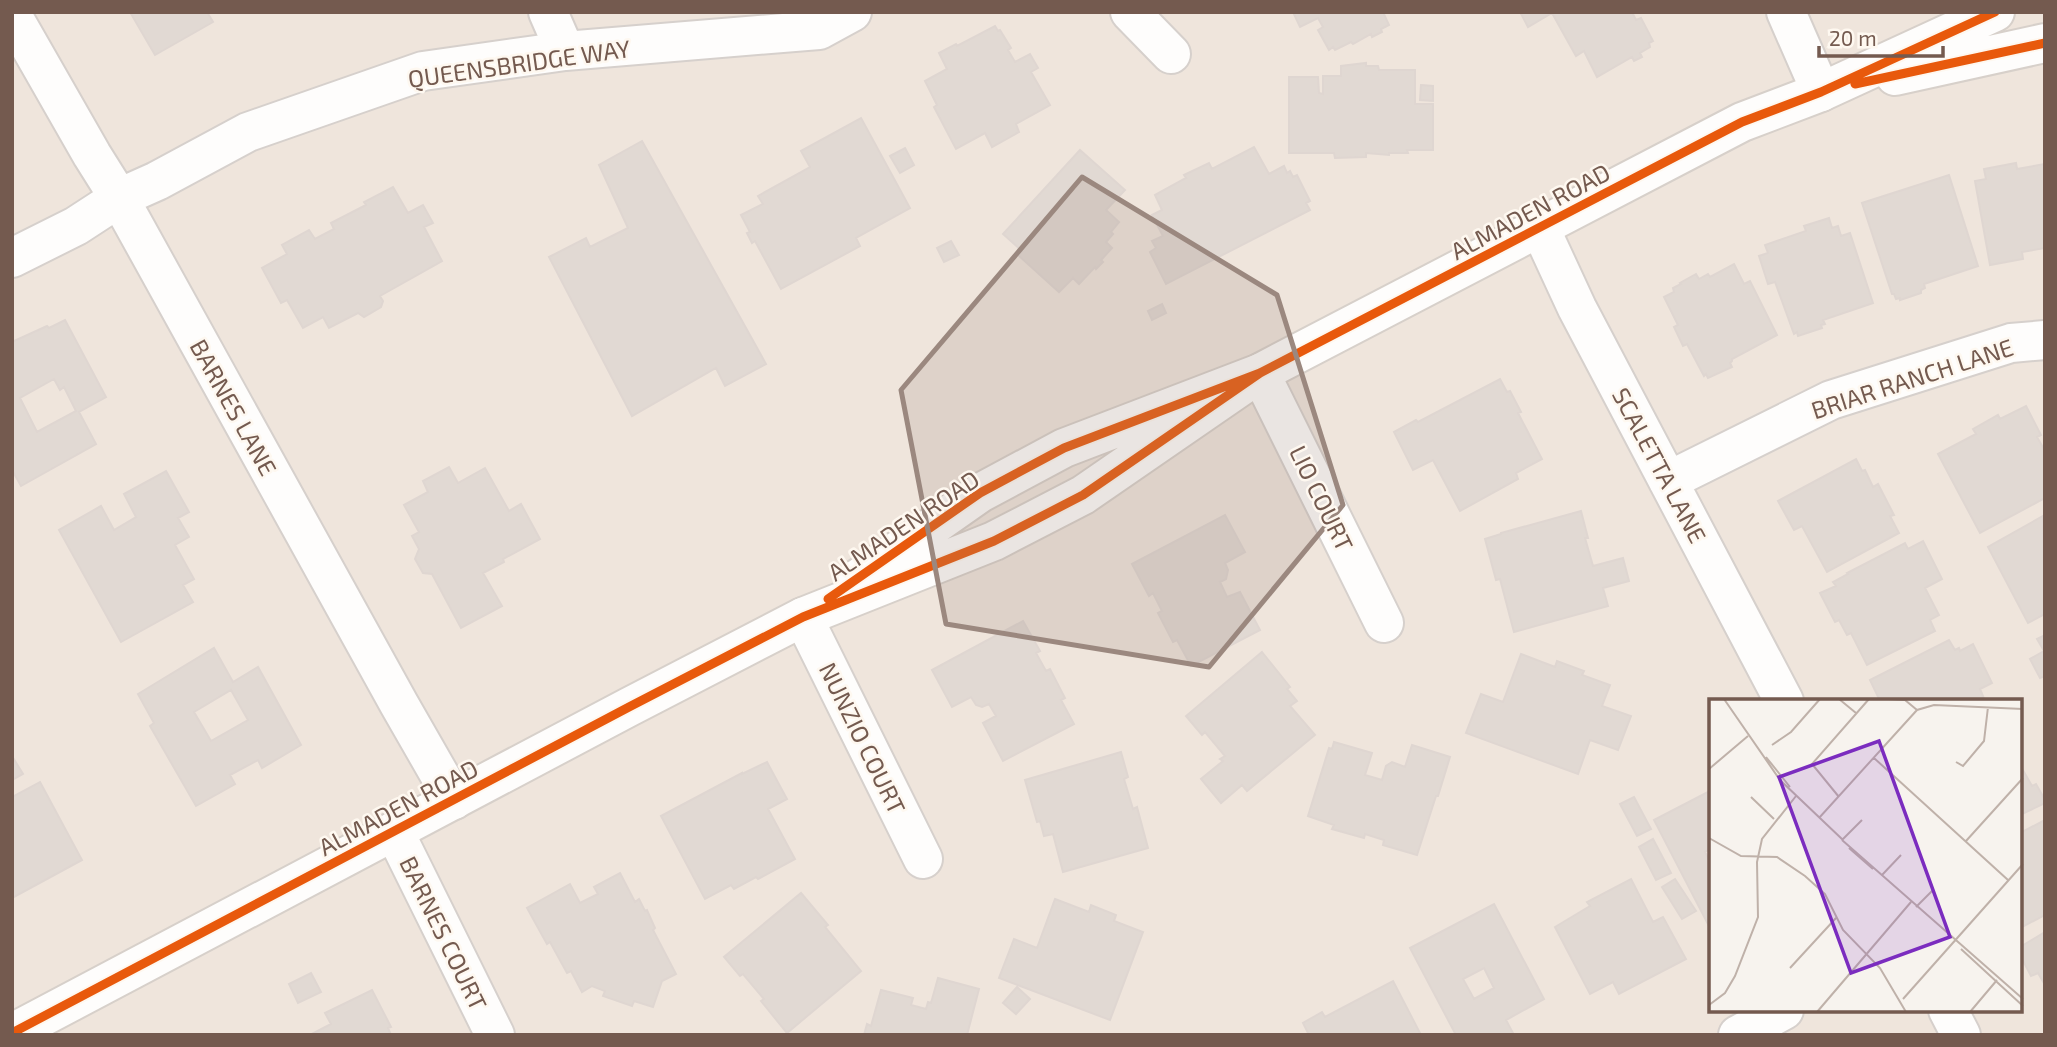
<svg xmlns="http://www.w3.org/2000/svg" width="2057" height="1047" viewBox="0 0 2057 1047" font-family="'Exo 2',sans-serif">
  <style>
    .residential { fill: #efe5dc; fill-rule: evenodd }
    .building { fill: #e1d9d3; stroke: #dfd6d1; stroke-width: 2; fill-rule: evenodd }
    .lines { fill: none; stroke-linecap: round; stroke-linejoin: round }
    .street-casing { stroke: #d6d0cc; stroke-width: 42 }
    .secondary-casing { stroke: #d7d0ca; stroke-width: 42 }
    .street { stroke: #fefdfc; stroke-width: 38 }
    .secondary { stroke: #fefdfc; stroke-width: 38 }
    .cycleway-casing { stroke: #fef8f0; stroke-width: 13 }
    .cycleway { stroke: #e8590c; stroke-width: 9 }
    .marked { fill: #9b887f; fill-opacity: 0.2; stroke: #9b887f; stroke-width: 5; stroke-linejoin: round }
    .labels { text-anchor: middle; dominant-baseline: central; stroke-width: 5; stroke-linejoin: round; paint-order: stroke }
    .street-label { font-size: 24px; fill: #745a4f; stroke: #fef8f0 }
    .inset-road { fill: none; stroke: #bfb1a9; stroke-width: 2 }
    .view { fill: #7b2cbf; fill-opacity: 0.15; stroke: #7b2cbf; stroke-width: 3.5 }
    .inset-edge { fill: none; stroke: #745a4f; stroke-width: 3.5 }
  </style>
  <rect width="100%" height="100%" fill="#f7f3ee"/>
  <!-- residential -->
  <path class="residential" d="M12 12H2045V1035H12ZM1710 701H2020V1010H1710Z"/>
  <!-- building -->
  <path class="building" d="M130 12H207L213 22 155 55Z
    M1293 12H1383L1389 25 1381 29 1382 32 1372 37 1371 34 1353 44 1351 42 1335 50 1333 47 1329 50 1318 30 1323 27 1318 18 1300 27Z
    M1520 12H1632L1636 20 1641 18 1653 41 1649 43 1650 47 1640 53 1642 57 1634 61 1632 57 1597 77 1584 51 1576 56 1552 13 1528 27Z
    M995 26 998 31 1000 30 1011 48 1008 50 1015 62 1030 54 1038 68 1031 72 1050 105 1016 124 1019 132 992 147 985 133 956 149 934 107 937 105 925 81 947 69 939 53 956 44 957 46Z
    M1366 63V66H1378L1379 70H1415V104H1433V150H1407L1408 153H1389V155L1366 153V157L1335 158 1334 153H1289V77H1318L1319 93 1323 94V76H1341V66Z
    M1421 85 1433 86V101L1420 100Z
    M861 118 910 208 856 238 860 246 781 289 755 241 752 243 747 233 750 232 741 215 763 204 758 196 810 167 801 151Z
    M642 141 766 364 725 386 716 368 632 416 549 257 586 238 590 247 628 228 599 165Z
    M1254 147 1269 174 1284 166 1287 173 1290 171 1293 177 1297 175 1310 201 1306 203 1310 210 1166 284 1150 252 1156 248 1152 241 1163 236 1152 215 1162 210 1155 195 1186 178 1184 175 1209 163 1212 169Z
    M905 148 914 165 900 173 890 156Z
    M1080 150 1125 190 1106 210 1119 222 1111 232 1113 234 1106 242 1112 248 1101 260 1103 262 1096 269 1095 267 1079 284 1073 278 1059 292 1018 255 1022 251 1003 234Z
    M2016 163 2017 169 2045 164V248L2022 252 2023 259 1990 265 1975 181 1986 179 1984 169Z
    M1949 175 1978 266 1924 284 1925 288 1921 290V293L1900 300V298L1896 299 1894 294H1892L1862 203Z
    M393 187 408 213 423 205 433 223 424 227 442 261 380 296 383 301 381 307 364 317 358 313 329 328 323 317 303 328 287 300 281 303 262 268 287 254 282 245 309 230 315 239 334 229 331 223 366 205 364 202Z
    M1829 218 1832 228 1838 226 1841 236 1850 233 1873 303 1823 320 1825 324 1821 325 1822 328 1798 336 1797 332 1794 334 1775 282 1768 284 1759 256 1768 253 1765 245 1806 231 1804 226Z
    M951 241 959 255 944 262 937 248Z
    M1734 264 1744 284 1750 281 1777 335 1732 359V361L1730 363 1732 367 1708 378 1706 374 1704 376 1687 344 1683 346 1674 327 1678 325 1664 297 1674 292 1673 288 1681 284 1680 283 1696 274 1699 279 1708 274 1710 277Z
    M1162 304 1166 313 1152 320 1148 311Z
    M65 320 106 397 79 412 96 444 21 486 12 470V342L47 326 49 328ZM54 379 60 390 64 387 76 411 37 432 20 398Z
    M1500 379 1507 392 1510 391 1521 412 1518 413 1542 459 1516 473 1518 479 1460 511 1433 460 1413 470 1394 432 1416 420 1418 422Z
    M2026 406 2041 435 2037 437 2045 451V498L1980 533 1938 454 1976 434 1973 429 1998 415 2000 419Z
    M1856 459 1862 471 1865 470 1873 487 1878 484 1894 515 1890 516 1899 533 1827 572 1802 526 1794 530 1778 501Z
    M449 467 458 483 485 468 509 511 521 504 540 539 503 559 504 562 483 573 502 606 461 628 432 574 423 573 415 559 419 549 412 536 419 532 404 505 428 492 423 481Z
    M166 471 189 512 178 518 189 537 175 545 194 579 183 585 193 602 121 642 59 530 101 506 114 530 136 517 124 494Z
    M1581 511 1588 538H1585L1593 566 1623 558 1629 581 1603 588 1608 606 1514 632 1500 579 1496 580 1485 539 1501 534V533Z
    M1225 515 1245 552 1225 563 1228 570 1226 579 1220 582 1227 597 1240 592 1260 630 1191 666 1177 640 1173 642 1158 613 1162 611 1153 593 1149 596 1132 564Z
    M2043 516 2045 614 2028 623 1988 547Z
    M1923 541 1942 579 1925 588 1939 615 1930 620 1935 631 1867 665 1851 633 1847 635 1839 620 1835 622 1820 593 1836 586 1833 582 1848 574 1847 573 1905 543 1908 549Z
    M1023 621 1040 651 1036 653 1046 671 1050 669 1065 698 1061 700 1074 724 1003 761 983 723 996 716 989 704 982 707 976 705 971 697 952 707 932 670Z
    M2045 635V676L2040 678 2030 659 2044 651 2037 639Z
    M1949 640 1955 650 1959 648 1960 651 1973 644 1992 683 1980 689 1985 701H1880L1870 680Z
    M214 648 233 682 258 667 301 745 262 768 258 760 230 775 235 784 196 806 150 726 154 723 138 694ZM231 690 248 720 211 741 194 712Z
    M1262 652 1290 687 1287 689 1297 701 1290 706 1315 735 1247 791 1242 785 1221 803 1201 779 1223 761 1220 759 1225 756 1205 732 1202 735 1186 716Z
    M1521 654 1555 667 1557 661 1584 671 1582 675 1610 685 1602 706 1631 716 1618 750 1590 740 1578 774 1466 733 1481 694 1503 702Z
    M1334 742 1372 753 1365 775 1382 780 1386 766 1392 762 1405 767 1412 745 1450 757 1438 796H1436L1417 855 1383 845 1384 840 1365 834 1364 838 1332 829 1334 825 1308 816 1329 748 1332 749Z
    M1121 752 1128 777 1124 779 1133 809 1137 807 1148 848 1063 872 1053 834 1044 836 1040 821 1037 822 1025 780Z
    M12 756 23 774 12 780Z
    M767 762 787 799 768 809 795 859 758 879 756 877 734 889 731 885 705 899 661 816 742 773V774Z
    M2020 765 2032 786 2036 784 2045 800V803L2020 815Z
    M40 782 82 860 12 898V797Z
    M1710 791V849L1705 852 1710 862V928L1654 820Z
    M1634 797 1651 829 1637 836 1620 804Z
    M2045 820V915L2020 928V833Z
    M1653 839 1671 873 1656 880 1639 847Z
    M620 873 635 902 639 899 645 911 647 910 655 928 653 930 676 974 662 981 653 1007 634 1001 632 1006 603 996 605 991 592 986 582 992 571 971 567 973 550 942 547 944 527 908 570 884 580 903 598 894 594 887Z
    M1631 879 1653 922 1663 917 1686 959 1619 994 1613 982 1590 994 1555 927 1590 906 1587 902Z
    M1675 879 1696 911 1682 919 1662 887Z
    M801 893 828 925 825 927 861 971 787 1033 761 1001 764 999 743 974 740 976 724 957Z
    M1055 899 1089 912 1091 905 1116 915 1114 921 1143 932 1110 1020 999 978 1014 939 1037 948Z
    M1494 904 1544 999 1506 1020 1514 1035H1456L1410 948ZM1484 968 1494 988 1474 999 1463 979Z
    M2045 932V985L2038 973 2031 976 2020 955V947Z
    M311 973 321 992 298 1003 289 984Z
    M938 978 979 989 967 1035H864L867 1024 871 1026 881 990 913 998 911 1005 926 1009 928 1002 931 1003Z
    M1393 981 1421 1035H1309L1303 1023 1322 1012 1325 1017Z
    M1017 987 1030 999 1016 1014 1003 1003Z
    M372 990 391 1027 388 1028 391 1035H310L331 1024 325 1013Z"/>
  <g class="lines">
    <defs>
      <path id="street" d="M548 12 565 51
        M1130 12 1171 54
        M1786 12 1821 92
        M12 15 92 155 119 198 399 704 454 800
        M1540 228 1577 308 1784 701
        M12 258 76 226 119 198 157 181 248 132 423 71 565 51 819 30 852 12
        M1260 373 1384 623
        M1668 481 1831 400 2011 343 2045 340
        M803 617 923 859
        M394 831 495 1035
        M1948 1010 1961 1035
        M1738 1035 1784 1010"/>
      <path id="secondary" d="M1895 76 2045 43
        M856 580 980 493 1064 448 1260 373 1742 122 1821 92 1995 12
        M12 1033 629 707 803 617 994 541 1083 495 1260 373"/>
    </defs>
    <!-- street casing -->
    <use href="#street" class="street-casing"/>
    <!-- secondary casing -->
    <use href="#secondary" class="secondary-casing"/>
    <!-- street -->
    <use href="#street" class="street"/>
    <!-- secondary -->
    <use href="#secondary" class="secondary"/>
    <defs>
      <path id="cycleway" d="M1855 84 2045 43
        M828 599 980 493 1064 448 1260 373 1742 122 1821 92 1995 12
        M12 1033 629 707 803 617 994 541 1083 495 1260 373"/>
    </defs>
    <!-- cycleway casing -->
    <use href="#cycleway" class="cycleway-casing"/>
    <!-- cycleway -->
    <use href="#cycleway" class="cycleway"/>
  </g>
  <!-- marked area -->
  <path class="marked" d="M1082 177 1277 295 1343 505 1209 667 946 624 901 390Z"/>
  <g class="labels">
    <!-- street labels -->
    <g class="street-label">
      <text transform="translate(519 63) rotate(-8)">QUEENSBRIDGE WAY</text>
      <text transform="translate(1530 211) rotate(-28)">ALMADEN ROAD</text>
      <text transform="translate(1912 378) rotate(-18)">BRIAR RANCH LANE</text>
      <text transform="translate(234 407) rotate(61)">BARNES LANE</text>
      <text transform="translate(1660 465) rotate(62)">SCALETTA LANE</text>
      <text transform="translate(1322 498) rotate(64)">LIO COURT</text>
      <text transform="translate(903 525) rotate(-34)">ALMADEN ROAD</text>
      <text transform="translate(863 738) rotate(64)">NUNZIO COURT</text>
      <text transform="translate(398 807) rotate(-28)">ALMADEN ROAD</text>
      <text transform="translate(444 933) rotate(64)">BARNES COURT</text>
    </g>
  </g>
  <!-- overview -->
  <g transform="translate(1709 699)">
    <rect width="313" height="313" fill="#f7f3ee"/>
    <path class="inset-road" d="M15 0 71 81 134 141M130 0 147 14M179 0 196 1 208 11M63 46 82 33 111 0M57 58 81 88M165 59 299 181M247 63 254 67 275 42 279 8M0 70 39 37M42 98 65 120M130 98 103 65 160 0M110 119 208 11 225 6 314 10M0 139 32 157 68 158 96 177 116 195 134 231 171 269 197 313M133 141 314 300M133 141 153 121M257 142 314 79M140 149 164 170M173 176 192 156M207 208 224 191M252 250 314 307M81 269 127 219M194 300 314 165M0 306 16 294 26 277 49 218 48 163 53 140 87 97M108 313 202 203M261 313 288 281"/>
    <path class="view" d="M170 42 241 238 142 274 70 78Z"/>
    <rect width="313" height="313" class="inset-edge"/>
  </g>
  <!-- border -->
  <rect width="2057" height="1047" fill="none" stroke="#745a4f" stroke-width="28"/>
  <!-- scale -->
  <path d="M1819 46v10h124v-10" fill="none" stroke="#745a4f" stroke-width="3.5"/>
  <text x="1829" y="46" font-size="21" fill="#745a4f" stroke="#fef8f0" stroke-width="5" paint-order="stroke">20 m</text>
</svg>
